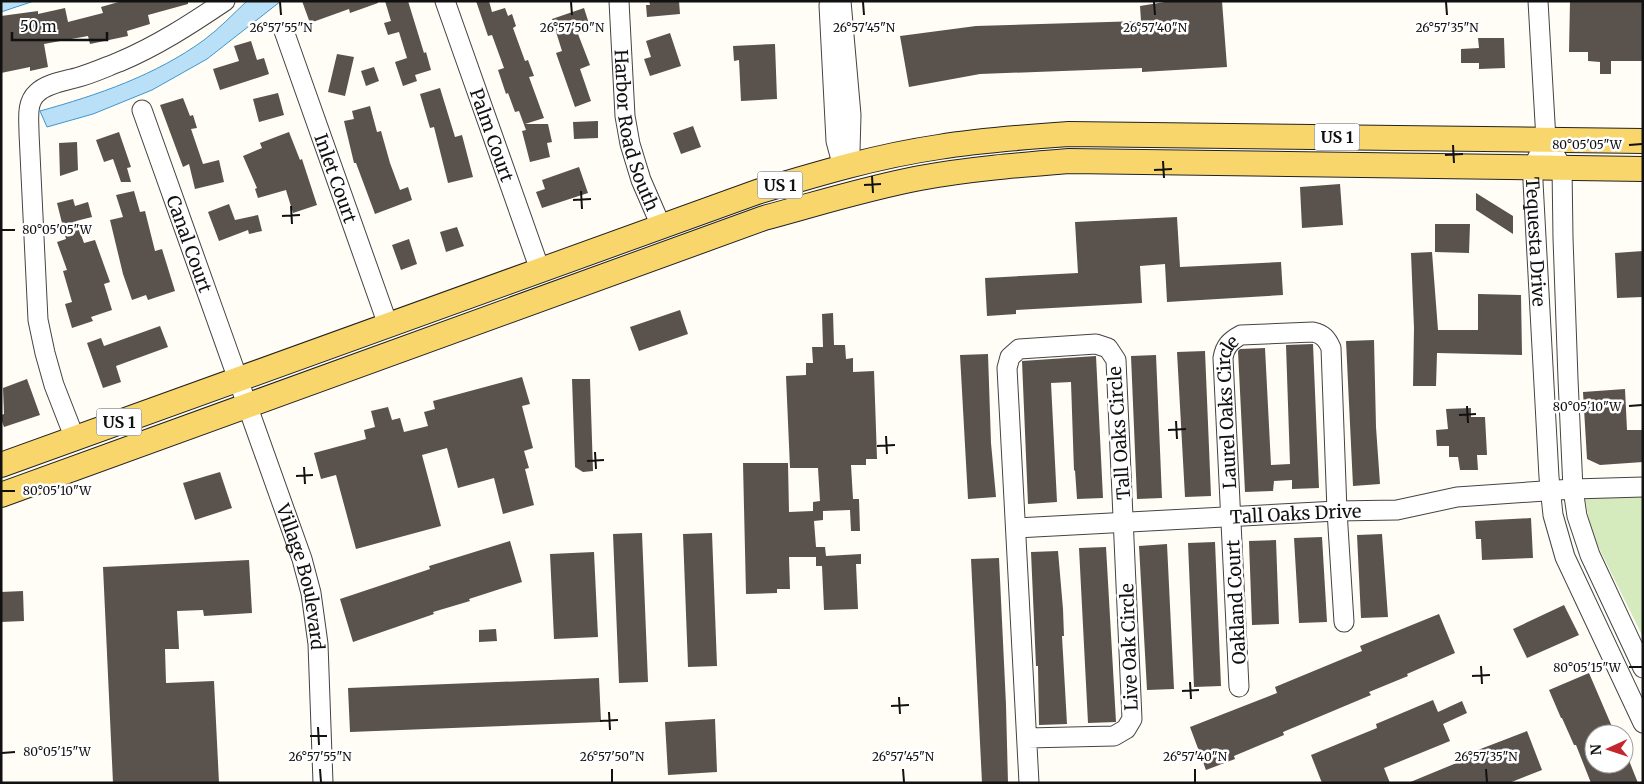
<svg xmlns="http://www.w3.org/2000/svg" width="1644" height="784" viewBox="0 0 1644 784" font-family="Merriweather,serif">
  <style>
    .green { fill: #d5ebbd }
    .water { fill: #b9e0f7; stroke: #3f96cf }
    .building { fill: #5a524d }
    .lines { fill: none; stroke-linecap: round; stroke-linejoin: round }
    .minor-casing { stroke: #444; stroke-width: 21 }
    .major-casing { stroke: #222; stroke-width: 26 }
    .minor { stroke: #fff; stroke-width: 19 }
    .major { stroke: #f9d66b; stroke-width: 24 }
    .ticks { fill: none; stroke: #111; stroke-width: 2 }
    .labels { text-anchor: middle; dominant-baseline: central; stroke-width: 5; stroke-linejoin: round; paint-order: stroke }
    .shield { fill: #fff; stroke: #585858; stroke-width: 1 }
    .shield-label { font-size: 16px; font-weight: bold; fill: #111 }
    .street-label { font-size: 18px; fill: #111; stroke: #fff }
    .ticks-label { font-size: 12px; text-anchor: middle; fill: #111; stroke: #fff; stroke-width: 5; stroke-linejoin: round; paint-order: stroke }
  </style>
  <rect width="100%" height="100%" fill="#fffdf5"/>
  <!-- green -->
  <path class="green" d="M1643 482V637L1592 534 1582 484Z"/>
  <!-- water -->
  <path class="water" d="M1 1H34L1 12Z
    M247 1H281L207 59 152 90 93 114 47 127 40 111C98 95 156 75 204 40 219 29 233 14 247 1Z"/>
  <!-- building -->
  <path class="building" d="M122 1H188V4L148 15 150 24 127 31 128 36 90 44 88 36 44 44 48 67 30 71V67L1 73V16L38 11V14L65 8 68 22 103 13 101 7Z
    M302 1H378V3L350 13 349 9 310 23Z
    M385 1H408L424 53 426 52 431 70 415 75 417 81 403 86 395 62 407 58 399 32 388 35 384 23 391 21Z
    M476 1H489L492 12 505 8 508 16 512 14 516 26 513 28 525 61 528 60 534 76 529 77 544 118 525 124H548L552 142 547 143 550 157 530 162 522 131 526 130 519 111 515 112 508 93 506 94 498 70 504 68 492 35 488 36Z
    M649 1H679L680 14 647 17 646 5H650Z
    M1171 1H1222L1227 67 1142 72V68L980 74 909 87 900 36 976 26 1141 21 1140 6Z
    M1570 1H1643V61H1611V74H1600V62L1588 61V52H1569Z
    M584 8 591 30 578 34 590 65 580 69 591 101 575 107 556 53 562 51 552 19Z
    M670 33 681 66 650 76 644 59 651 57 646 41Z
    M1478 38H1504L1505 68 1479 69V63H1461V49L1479 48Z
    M251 41 257 60 264 58 269 74 220 90 213 69 239 61 234 46Z
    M775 44 777 99 741 101 739 60 734 61 733 46Z
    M337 54 354 57 345 96 328 92Z
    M374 67 379 81 366 86 361 71Z
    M440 88 455 137 462 135 473 177 448 183 434 127 430 128 420 94Z
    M278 93 284 115 259 122 253 99Z
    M183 98 190 116 193 115 197 128 191 129 203 164 219 160 224 182 195 189 189 164 183 167 160 105Z
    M370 106 377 132 381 131 390 163 400 190 408 187 412 200 375 214 356 163H354L344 121 354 119 352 111Z
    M598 121V138L574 139 573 122Z
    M693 126 701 147 681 154 673 133Z
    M119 132 131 167 127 168 131 182H121L113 159 104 162 96 140Z
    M289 132 300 160 302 159 317 205 293 213 286 190 258 198 255 189 257 188 243 156 262 148 260 143Z
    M77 142 78 170 60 176 59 143Z
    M579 167 588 193 542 208 536 192 545 189 542 180Z
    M1340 184 1343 225 1302 228 1300 187Z
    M134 191 140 212 145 211 155 251 162 249 175 291 148 300 146 295 132 300 123 274 110 220 123 217 116 195Z
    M1476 193 1513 216V234L1476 210Z
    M73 199 75 206 88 202 92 217 76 221 84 243 95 240 110 282 104 284 112 310 91 317 93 321 72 328 65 304 72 302 63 271 67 270 57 242 66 239 57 203Z
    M229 204 235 220 258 215 262 231 249 234 248 230 219 241 208 212Z
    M1177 217 1180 267 1281 262 1283 295 1167 302 1165 264 1140 266 1142 303 1016 310V314L987 316 985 278 1078 273 1075 222Z
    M1435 224H1470L1469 253 1435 252Z
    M457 227 464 246 446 252 440 232Z
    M409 239 417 264 401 270 392 245Z
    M1643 251V297L1617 298 1615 253Z
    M1432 252 1438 330H1478V294L1521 295 1522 355 1437 353 1436 386H1413L1414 328 1411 253Z
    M680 310 688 334 639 351 630 327Z
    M833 313 834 345H845L846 359 853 358V372L874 371 877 459H866V465H851L853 499H859L860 531H851L850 510 823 511V520L814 521 816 547H825L826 556 861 554V564H856L858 609 824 610 822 566H816V557H789L790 589H777V593L746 594 743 463H788L789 512 813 511V502L820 501 818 468H790L786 376 806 375V363H813L812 347H823L822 314Z
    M160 326 168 347 116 366 121 382 103 388 87 343 101 338 104 346Z
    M1374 340 1376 427 1380 484 1353 486 1346 341Z
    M1313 344 1319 488 1292 489V480L1274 481 1273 491 1245 492 1238 351 1240 349 1265 348 1271 465 1290 464 1286 345Z
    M1205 351 1211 496 1185 497 1177 352Z
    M988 354 991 443 996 497 968 499 960 355Z
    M1156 355 1162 498 1137 499 1131 356Z
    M1096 356 1103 498 1077 499 1075 470 1074 471 1071 382 1051 383 1057 502 1028 504 1022 361Z
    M522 377 530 404 522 406 533 448 524 451 529 468 525 469 534 505 503 514 494 478 458 488 447 448 422 455 441 526 356 549 336 475 321 479 314 453 366 439 364 430 375 427 371 411 388 407 392 420 400 418 404 432 428 426 424 412 435 409 433 401Z
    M27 379 40 415 4 427 1 419V415L4 414 3 388Z
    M572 379H590L593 471 583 472 575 467Z
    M1625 389 1627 430H1643V462L1600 465 1587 459 1583 392Z
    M1471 408V417H1485L1487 455H1477L1478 470H1460L1458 457H1449V446H1437L1436 430 1448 429 1446 409Z
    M220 472 232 508 195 520 183 483Z
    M1531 518 1533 558 1482 560 1481 539H1476L1475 521Z
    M642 533 648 682 619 683 613 534Z
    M712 533 717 666 688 667 683 534Z
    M1382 534 1388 617 1361 618 1357 535Z
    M1322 537 1327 622 1299 623 1294 538Z
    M1276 540 1279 624 1252 625 1249 541Z
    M510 541 522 582 469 599 470 601 433 612 434 614 353 642 340 599 430 569 429 566Z
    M1215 542 1221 686 1194 687 1188 543Z
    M1167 544 1174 689 1147 690 1139 546Z
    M1106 547 1116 722 1088 723 1079 548Z
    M1058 551 1063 609 1064 636H1062L1067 724 1039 725 1038 666H1036L1031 552Z
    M594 552 598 637 554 639 550 554Z
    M999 558 1006 705 1008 783H982L971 559Z
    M249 560 252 613 204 616 203 610 177 611 179 649H165L166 683 214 681 219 783H113L103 567Z
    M23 591 24 621 1 622V592Z
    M1564 605 1579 635 1527 658 1513 629Z
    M1439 614 1455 653 1407 674 1408 676 1369 692 1371 695 1283 732 1284 735 1234 756 1235 759 1206 770 1190 727 1277 693 1275 687 1362 651 1360 646Z
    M496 629 497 641 479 642V630Z
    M1589 673 1613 729 1601 734H1594V764H1624V748L1638 783H1591L1576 745H1574L1562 718H1561L1549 690Z
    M599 678 601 722 350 732 348 688Z
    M1433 700 1438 712 1462 701 1467 713 1443 724 1450 741 1384 768 1390 783H1322L1311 755 1377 728 1376 724Z
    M715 719 717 772 668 775 665 722Z
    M1527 731 1542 770 1509 783H1408L1471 757 1470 753Z"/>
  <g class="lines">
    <defs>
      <g id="minor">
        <path id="s1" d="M445 1 540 270"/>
        <path id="s2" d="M619 1 625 116 630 144 641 180 661 226"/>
        <path d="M841 1 851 115 850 151 843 167"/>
        <path id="s3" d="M1538 1 1546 140 1533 167V182L1549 477 1553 515 1565 557 1643 723"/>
        <path d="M829 5 836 141 843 167"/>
        <path id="s4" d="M284 31 388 325"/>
        <path id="s5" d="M142 110 302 559 311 593 318 644 323 783"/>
        <path d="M1546 140 1562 167 1563 238 1568 379 1573 489 1577 516 1590 555 1643 668"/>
        <path d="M75 439 54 385 45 353 38 320 29 133C29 119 26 103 37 93 47 83 66 81 79 77 93 73 106 67 119 62 157 46 191 24 225 1"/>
        <path id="s6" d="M1016 528 1337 511 1397 510 1457 497 1573 489 1643 487"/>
        <path id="s7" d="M1239 687 1223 358C1225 346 1230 341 1241 335L1313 332C1323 334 1327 339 1331 348L1337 511 1344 622"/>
        <path d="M1027 738 1114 736 1126 729 1132 719 1116 360 1108 348 1096 344 1019 349 1010 357 1007 368 1029 783"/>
      </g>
      <path id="major" d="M1 465 757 192C817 174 877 156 939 147 982 140 1025 137 1069 134L1643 141
        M1 495 764 218C816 204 867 188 920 178 969 169 1019 165 1069 161L1643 169"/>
    </defs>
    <!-- minor casing -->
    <use href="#minor" class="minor-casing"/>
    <!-- major casing -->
    <use href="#major" class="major-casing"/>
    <!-- minor -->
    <use href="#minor" class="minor"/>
    <!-- major -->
    <use href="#major" class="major"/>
  </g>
  <!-- ticks -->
  <path class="ticks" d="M280 2 281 15M571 2 572 15M863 2 864 15M1154 2 1155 15M1446 2 1447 15M1453 145 1454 163M1629 145 1642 144M1445 155 1463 154M1163 161 1164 178M1154 170 1172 169M872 176 873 193M864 185 881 184M581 191 582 209M573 200 591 199M291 206 292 224M282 216 300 215M2 230H15M1467 406 1468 423M1629 406 1642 405M1459 415 1476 414M1176 421 1177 439M1168 430 1186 429M886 436 887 454M877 446 895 445M595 452 596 469M587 461 604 460M304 467 305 484M296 476 313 475M2 491H15M1481 666 1482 684M1629 667H1642M1472 676 1490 675M1190 682 1191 699M1182 691 1199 690M899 697 900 714M891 706 909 705M609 712 610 730M600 721 618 720M318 727 319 745M310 736H327M2 753 15 752M320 769 321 782M612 769V782M903 769 904 782M1195 769V782M1486 769 1487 782"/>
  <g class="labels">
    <!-- shield labels -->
    <g class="shield">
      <rect x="1314.5" y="123.5" width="45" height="27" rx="4"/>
      <rect x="757.5" y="171.5" width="45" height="27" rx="4"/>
      <rect x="96.5" y="408.5" width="45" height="27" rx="4"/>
    </g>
    <g class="shield-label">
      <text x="1337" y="137">US 1</text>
      <text x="780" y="185">US 1</text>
      <text x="119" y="422">US 1</text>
    </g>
    <!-- street labels -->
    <g class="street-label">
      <text stroke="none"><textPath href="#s2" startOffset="131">Harbor Road South</textPath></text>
      <text stroke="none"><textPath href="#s1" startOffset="142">Palm Court</textPath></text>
      <text stroke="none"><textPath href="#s4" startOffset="156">Inlet Court</textPath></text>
      <text stroke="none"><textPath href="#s3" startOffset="244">Tequesta Drive</textPath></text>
      <text stroke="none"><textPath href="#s5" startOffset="142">Canal Court</textPath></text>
      <text stroke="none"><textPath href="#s7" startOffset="276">Laurel Oaks Circle</textPath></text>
      <text transform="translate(1119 433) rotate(-94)">Tall Oaks Circle</text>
      <text stroke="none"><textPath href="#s6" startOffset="280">Tall Oaks Drive</textPath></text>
      <text stroke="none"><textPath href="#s5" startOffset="494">Village Boulevard</textPath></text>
      <text transform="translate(1236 602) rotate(-93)">Oakland Court</text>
      <text transform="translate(1129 647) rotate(-92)">Live Oak Circle</text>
    </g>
  </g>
  <g class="ticks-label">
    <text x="281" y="32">26°57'55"N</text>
    <text x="572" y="32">26°57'50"N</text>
    <text x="864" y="32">26°57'45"N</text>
    <text x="1155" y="32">26°57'40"N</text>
    <text x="1447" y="32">26°57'35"N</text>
    <text x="1587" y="149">80°05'05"W</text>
    <text x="57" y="234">80°05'05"W</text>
    <text x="1587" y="411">80°05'10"W</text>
    <text x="57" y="495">80°05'10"W</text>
    <text x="1587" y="672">80°05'15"W</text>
    <text x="57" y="756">80°05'15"W</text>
    <text x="320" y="761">26°57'55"N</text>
    <text x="612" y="761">26°57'50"N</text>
    <text x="903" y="761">26°57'45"N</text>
    <text x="1195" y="761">26°57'40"N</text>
    <text x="1486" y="761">26°57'35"N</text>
  </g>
  <!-- border -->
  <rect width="1644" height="784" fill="none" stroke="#111111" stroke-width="5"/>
  <!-- north arrow -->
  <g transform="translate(1609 749) rotate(267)"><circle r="24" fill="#ffffff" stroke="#a0a0a0"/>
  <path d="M0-4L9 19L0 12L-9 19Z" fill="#c4262e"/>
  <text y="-8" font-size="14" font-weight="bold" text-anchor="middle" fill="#111111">N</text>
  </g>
  <!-- scale -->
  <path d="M12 32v8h95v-8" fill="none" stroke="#111111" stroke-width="2.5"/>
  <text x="20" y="32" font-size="15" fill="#111111" stroke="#ffffff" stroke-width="4" paint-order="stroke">50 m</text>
</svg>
